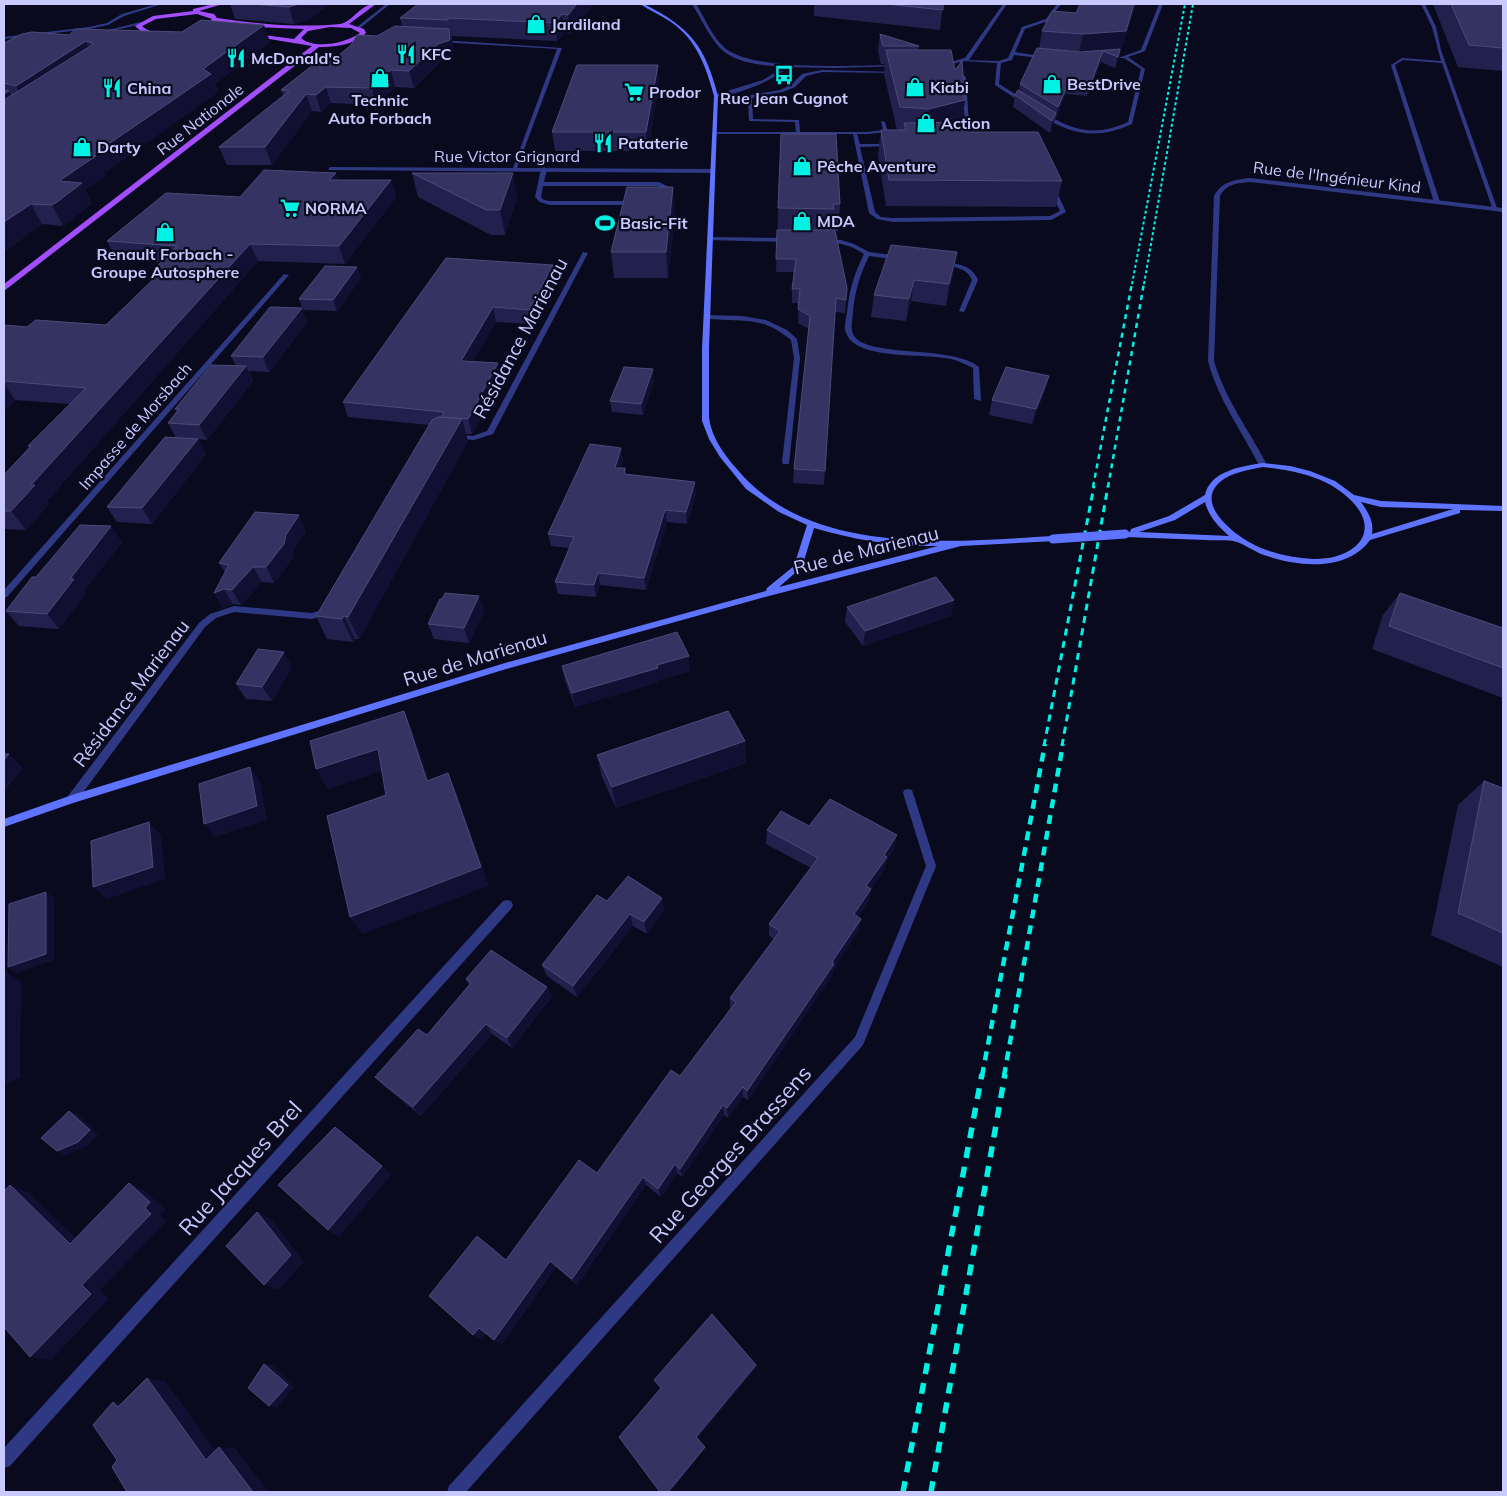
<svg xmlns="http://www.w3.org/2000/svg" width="1507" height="1496" viewBox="0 0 1507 1496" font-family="Mulish,sans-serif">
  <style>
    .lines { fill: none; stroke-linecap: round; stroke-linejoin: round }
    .lane { fill: #2f3983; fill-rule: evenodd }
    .street { fill: #2f3983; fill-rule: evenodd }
    .secondary { fill: #5e73ff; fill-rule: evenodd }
    .primary { fill: #a24eff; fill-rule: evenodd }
    .rail-far4 { stroke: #00f2e5; stroke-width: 2; stroke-dasharray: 3 2.5; stroke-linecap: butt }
    .rail-far3 { stroke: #00f2e5; stroke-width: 2.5; stroke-dasharray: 5 4.5; stroke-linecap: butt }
    .rail-far2 { stroke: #00f2e5; stroke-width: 3; stroke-dasharray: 7 5.5; stroke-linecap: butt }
    .rail-far1 { stroke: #00f2e5; stroke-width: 4.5; stroke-dasharray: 9 7; stroke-linecap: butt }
    .rail { stroke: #00f2e5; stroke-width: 5.5; stroke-dasharray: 11 9; stroke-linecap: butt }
    .secondary-bridge { stroke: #5e73ff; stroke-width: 9 }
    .wall { fill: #22214e }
    .shaded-wall { fill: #111033 }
    .building { fill: #343361; stroke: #4b4a7a }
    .labels { text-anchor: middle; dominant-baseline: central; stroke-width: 4.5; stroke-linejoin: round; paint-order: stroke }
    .far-poi-label { font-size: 16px; font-weight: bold; fill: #c7c9ff; stroke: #0a0a1f; text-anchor: start }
    .far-street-label { font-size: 16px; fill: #c7c9ff; stroke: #0a0a1f }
    .street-label { font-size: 19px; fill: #c7c9ff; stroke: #0a0a1f }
    .near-street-label { font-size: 22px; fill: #c7c9ff; stroke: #0a0a1f }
  </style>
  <rect width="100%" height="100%" fill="#0a0a1f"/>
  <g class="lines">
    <!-- lane -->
    <path class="lane" d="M4 4H123L4 5Z
      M157 4H162L124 16 108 25 89 29 4 39V37L89 27 107 23 122 14Z
      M386 4H390L359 29H357V27Z
      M1057 4H1061L1048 21 1025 29 1015 52 1046 57 1048 59 1014 55 1012 60 1001 63 999 84 1028 102V104H1024L995 85 997 63 962 61 964 60 999 61 1008 58 1022 27 1046 19Z
      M1159 4H1163L1145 51 1128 57 1145 69 1132 124C1097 140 1072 135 1040 115V113H1044C1073 131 1095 137 1128 122L1141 69 1124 58H1118L1141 50Z
      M1421 4H1425L1436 27 1441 50 1498 211 1493 210 1442 63 1403 60 1395 65 1440 202 1437 204 1434 202 1391 65 1402 58 1441 61 1432 27Z
      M822 70 898 72 896 73 822 72 806 76 795 87 783 92 754 97 752 99 753 119 799 120 801 143 797 142 795 122 749 121 748 99 751 95 780 90 791 85 802 74Z
      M954 70 966 77 969 126 955 133 953 131 965 125 962 78 952 72Z
      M881 121 885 122 888 132 867 134V132L883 130Z
      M855 133 857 134 860 144H891L893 145 891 146 860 147 875 212 881 217 893 218 1050 216 1060 211 1049 188 1052 186 1055 188 1066 212 1051 220 893 222 877 219 869 213 853 134Z
      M544 167 547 169 544 182H659L669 187 668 199 663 200V188L658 186H543L541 197 544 200 550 201H637L640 203 637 205H550L540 202 535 197 541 169Z
      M710 237 789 238 792 240 789 242 708 240 707 239Z
      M821 239 841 240 854 244 869 252 899 256 902 258 899 260 869 256C860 274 855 291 853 311 853 318 850 327 853 334 864 359 952 344 979 367L981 401 974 399 973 368C963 363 955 359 944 358 921 354 858 359 847 335 843 328 846 320 847 313 849 291 854 274 864 254 850 244 837 243 821 241Z
      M943 262C958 264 972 265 978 280L964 312 959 311 972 280C967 267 953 267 941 265L940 264Z
      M707 315 742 316 766 320 787 330 797 339 800 358 789 464H783L782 462 794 358 791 340C758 313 741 324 705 318V316Z"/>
    <!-- street -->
    <path class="street" d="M692 4H696C705 18 712 37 725 48 753 72 860 65 898 65L900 66 835 68 788 67C774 81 734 96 714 97V95L763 80 784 67C764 65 735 64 720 48 708 35 701 18 692 4Z
      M1003 4H1007L969 60 940 67V65L965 58Z
      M141 22 142 24 98 34 96 33Z
      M439 40 562 48 517 168 713 169 716 171 713 173 328 170 330 167 513 168 557 49 440 42Z
      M715 132H869L871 133 869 134H713Z
      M1250 178 1503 208V212L1250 182C1237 183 1226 184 1220 196L1214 361C1225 399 1249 430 1267 465L1263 467 1259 465C1241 430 1218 399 1208 361L1214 196C1222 181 1235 180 1250 178Z
      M583 252 588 253 493 434 474 440 450 438V434H453L473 436 487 431Z
      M284 274 289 275 7 597 4 598V590Z
      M234 606 312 613 328 608 332 611 331 613 312 619 234 612 216 618 205 627 76 802 72 803 68 802 67 799 68 796 199 623 210 614Z
      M908 789 912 790 913 793 936 866 863 1045 466 1492H447L449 1486 855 1037 926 866 903 793 904 790Z
      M507 900 511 901 513 905 511 909 10 1466 4 1468V1448L503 901Z"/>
    <!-- secondary -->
    <path class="secondary" d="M640 4H644C691 28 705 46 718 96L709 349V415C710 435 723 453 736 468 809 557 951 542 1053 536L1056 537V541L961 546 765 597 506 669 73 803 4 827V819L72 795 505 663 766 591 767 588 794 566 807 525 779 512 746 489 720 457 709 439 702 421V349L714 96C706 67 697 40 671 22 661 15 650 11 640 4ZM814 528C855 540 896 547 938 546L779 587 802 567Z
      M1263 463 1290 466 1310 471 1335 481 1354 495 1381 501 1503 506V511L1460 510V513L1370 540C1347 572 1298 567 1264 555 1255 552 1244 544 1237 542 1228 539 1215 541 1206 540 1179 539 1152 538 1125 537L1121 534 1122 532H1130L1131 529 1169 516 1205 495C1210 471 1242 466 1263 463ZM1263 467C1291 470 1323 476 1345 495 1386 529 1357 560 1313 559 1295 558 1278 555 1261 548 1241 540 1192 506 1220 482 1232 472 1248 470 1263 467ZM1205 502C1209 517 1218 526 1229 536L1139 532 1175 520ZM1361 502 1381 507 1453 509 1372 534C1374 521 1368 512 1361 502Z"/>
    <!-- primary -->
    <path class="primary" d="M214 4H223L199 11 214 14 217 18C258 24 300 28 340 24 353 22 361 3 376 4L349 24 364 29 366 33C354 45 335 47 319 47L4 291V284L312 46 245 35 248 33 294 39 304 29 252 27 216 21C201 37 151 44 135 26L153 16 193 11V9ZM197 14 212 19C199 32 155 40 142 26L156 19ZM330 27 351 28 360 33C346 43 315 50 301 38L308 31Z"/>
    <!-- rail-far4 -->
    <path class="rail-far4" d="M1132 284 1185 4
      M1144 284 1193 4"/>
    <!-- rail-far3 -->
    <path class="rail-far3" d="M1093 487 1132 283
      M1108 487 1144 283"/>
    <!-- rail-far2 -->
    <path class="rail-far2" d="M1044 746 1094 486
      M1062 746 1108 486"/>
    <!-- rail-far1 -->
    <path class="rail-far1" d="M982 1076 1045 744
      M1004 1076 1063 744"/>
    <!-- rail -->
    <path class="rail" d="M903 1492 982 1074
      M931 1492 1005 1074"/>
    <!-- secondary-bridge -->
    <path class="secondary-bridge" d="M1053 539 1125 534"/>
  </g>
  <!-- wall -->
  <path class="wall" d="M230 4H329L310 19 294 24 235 19Z
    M418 4H594L570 33 565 32 557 41 452 36V39H451L453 56 442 60 414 88 395 87 376 105 331 103 321 112 312 111 272 165H227L219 147 283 96 281 90 377 36 402 26 400 18Z
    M814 4H943L940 30 814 16Z
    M1080 4H1136L1115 68 1101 62 1087 96 1066 94 1056 118H1055L1053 125 1050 133 1013 107 1015 95 1019 91 1020 84 1039 49 1042 31 1076 13Z
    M1433 4H1503V71L1458 67Z
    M880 34 919 46 918 50 955 70 965 100 962 122 967 132 1062 181 1056 207 886 206 878 155 881 130H897L884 74 885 64H881L878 51Z
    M69 35 270 42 215 84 218 92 104 173 105 176 85 190 92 203 68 222 63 226 42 224 4 252V43Z
    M659 83 648 151H555L552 132Z
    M781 134 840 204 838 231H835L846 302 845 313 835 312 824 485 793 483 794 469 809 329 798 323 799 303H792V289L794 272H776Z
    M336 173 338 180H391L396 197 345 264 258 261 47 501 49 504 26 530 4 529V475L29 448 28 446 70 404 15 400 4 411V325L27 327 106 325 159 275 155 268 161 262 116 259 107 241 240 197Z
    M412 173 517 198 505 235H491L418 197Z
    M675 212 668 278H614L611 252Z
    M957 252 953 274 946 306 911 301 906 321 871 317 874 295Z
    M446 258 555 279 532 324 496 322 473 361 498 363 502 378 472 434H466L468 441 359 639H355L353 642 327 639 316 616 429 425 348 417 343 402Z
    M357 267 361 278 337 311 303 310 299 299Z
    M307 323 269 372 249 371 253 381 207 440 198 439 206 454 152 524 117 522 107 507 176 438 168 423 177 412 175 409 236 366 231 356Z
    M1049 376 1045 391 1032 424 989 415 992 400Z
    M654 380 643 415 612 412 610 401Z
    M623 459 620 468H625L626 474 696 494 687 524 667 522 646 590 600 585 596 597 558 594 555 582 569 548 551 546 548 534Z
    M306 531 293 551 292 559 274 583 262 582 241 605 233 604 223 608 214 593 225 572 219 563Z
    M122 542 83 592 85 595 59 629 19 626 6 611 36 577Z
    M1400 593 1503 628V698L1372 649 1383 615Z
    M954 600 951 616 863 646 845 622 847 607Z
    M484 611 469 643 434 639 428 624Z
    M562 666 690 671 659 680V682L575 707 565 681Z
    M292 667 272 701 246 699 236 684Z
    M745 741 746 763 616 808 602 777 597 755Z
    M1484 781 1503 788V967L1431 935 1458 805Z
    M809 826 894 849 886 861 884 870 871 889 868 902 858 917 861 919 858 931 833 970 832 975 748 1100 743 1097 728 1118 724 1115 682 1177 677 1173 661 1197 646 1185 577 1285 556 1267 502 1344 486 1333 481 1339 506 1260 597 1173 680 1076 730 1009V998L774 939 769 936V924L811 868 766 844 767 830Z
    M662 898 664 910 647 934 633 926 577 997 547 976 542 965 607 901Z
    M466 979 547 987 552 997 512 1048 492 1034 421 1116 384 1086 375 1077 427 1035 469 985Z"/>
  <!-- shaded-wall -->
  <path class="shaded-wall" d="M299 4H329L310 19 294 24 289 7Z
    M577 4H594L570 33 568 15Z
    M1134 4H1136L1115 68 1119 52 1103 51 1101 62 1087 96 1090 86 1078 56 1083 34Z
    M562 14 565 32 557 41 555 23Z
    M264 25 270 42 215 84 218 92 104 173 105 176 85 190 92 203 63 226 52 205 59 181 203 69Z
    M449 29 453 44V56L442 60 414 88 409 71Z
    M86 41 94 58 26 104 16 86Z
    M658 65 659 83 648 151 646 132Z
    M391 70 395 87 376 105 372 88Z
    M1069 83 1066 94 1056 118 1058 107Z
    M326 87 331 103 321 112 316 95Z
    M9 91 19 110 4 119V94Z
    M306 94 312 111 272 165 265 147Z
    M965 100 961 125 926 134 929 109Z
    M1056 113 1053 125 1050 133 1052 121Z
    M336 173 341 190 329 180Z
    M513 173 517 198 505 235 500 210Z
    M391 180 396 197 345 264 339 246Z
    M673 187 675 212 668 278 666 252Z
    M31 204 42 224 4 252V222Z
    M250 244 258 261 47 501 49 504 26 530 11 511 31 485Z
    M957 252 953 274 946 306 949 284Z
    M553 265 555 279 532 324 529 310Z
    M357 267 361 278 337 311 333 300Z
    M914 280 911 301 906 321 909 299Z
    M493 307 496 322 465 375 461 361Z
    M302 308 307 323 269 372 263 357Z
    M498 363 502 378 472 434 468 419Z
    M246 366 253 381 207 440 199 425Z
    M653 369 654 380 643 415 641 404Z
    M1049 376 1045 391 1032 424 1036 409Z
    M4 383 15 400 4 411Z
    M462 419 468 441 359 639 348 617Z
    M198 439 206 454 152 524 142 508Z
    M621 448 623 459 617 480 615 468Z
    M695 482 696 494 687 524 686 512Z
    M665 510 667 522 646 590 644 578Z
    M299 515 306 531 293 551 292 559 274 583 266 567Z
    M111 526 122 542 83 592 85 595 59 629 47 614 70 579Z
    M253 567 262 582 241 605 232 590Z
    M598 573 600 585 596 597 594 585Z
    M224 589 233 604 223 608 214 593Z
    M479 596 484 611 469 643 464 628Z
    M954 600 951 616 863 646 865 631Z
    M344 616 355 639 353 642 342 619Z
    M284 652 292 667 272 701 262 687Z
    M689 656 690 671 659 680V682L575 707 572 693 657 665Z
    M404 711 413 731 436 800 427 781Z
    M745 741 746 763 616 808 612 787Z
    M378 749 388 769 328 789 316 769Z
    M9 754 23 768 4 792V760Z
    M250 767 260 781 267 820 215 837 204 824Z
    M448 773 457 793 489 886 362 934 350 917Z
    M149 822 161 835 165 879 107 899 93 887Z
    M897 835 894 849 886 861 884 870 864 899 866 886 884 855Z
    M871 889 868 902 852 927 854 914Z
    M46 892 54 898V960L16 973 8 967Z
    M662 898 664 910 647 934 644 922Z
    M630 914 633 926 577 997 573 986Z
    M861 919 858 931 833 970 832 975 748 1100 747 1091Z
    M4 970 21 982 20 1078 4 1084Z
    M547 987 552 997 512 1048 507 1038Z
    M486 1024 492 1034 421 1116 413 1107Z
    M743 1087V1097L728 1118 727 1108Z
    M723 1105 724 1115 682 1177 680 1169Z
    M69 1111 78 1115 98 1135 87 1146 66 1155 57 1151Z
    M675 1164 677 1173 661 1197 658 1189Z
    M382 1166 392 1174 339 1237 328 1230Z
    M643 1177 646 1185 577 1285 572 1279Z
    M129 1183 145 1191 166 1210 160 1215 167 1221 100 1290 109 1299 51 1360 30 1357 82 1285 145 1208Z
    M10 1185 29 1193 88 1250 70 1244Z
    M257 1212 271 1219 304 1262 278 1290 264 1285Z
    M550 1261 556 1267 502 1344 494 1340Z
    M479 1328 487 1332 481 1339 473 1335Z
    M264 1364 272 1365 294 1387 277 1408 269 1406Z
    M756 1365V1368L698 1438 706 1448 670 1492H668L696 1437Z
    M147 1378 165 1381 223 1461 206 1460Z
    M113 1402 132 1405 118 1407Z
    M219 1447 235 1448 269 1492H253Z"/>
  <!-- building -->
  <path class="building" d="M251 4H299L289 7Z
    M418 4H577L568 15 562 14 555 23 448 18V20L400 18Z
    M886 4H943V10Z
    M1080 4H1134L1126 31 1083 34 1042 31 1052 11 1076 13Z
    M1451 4H1503V48L1469 45Z
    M201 20 264 25 203 69 211 74 94 154 96 156 59 181 82 183 57 202 52 205 31 204 4 222V100L92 45 93 43 86 41 16 86 4 83V43L22 34 32 32 69 35 76 29 182 32Z
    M395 26 449 29 450 40 438 44 409 71 391 70 372 88 326 87 316 95 306 94 265 147H219L289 91 281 90 318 61 331 62 351 45 357 35 377 36Z
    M880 34 919 46H883Z
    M1037 48 1080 52 1120 49 1118 57 1103 51 1090 86 1069 83 1058 107 1020 84Z
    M886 50H951L955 70 962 61 965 100 929 109 900 107Z
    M577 65H658L646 132H552Z
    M4 90 9 91 4 94Z
    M1018 90 1056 113 1052 121 1015 95Z
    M966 122 967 132H1038L1062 181 889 180 881 130H906L904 123Z
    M781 134H836L840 204H833L834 209 778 208Z
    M264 170 336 173 329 180H391L339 246 250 244 31 485H35L11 511H4V475L31 446H28L86 388 4 381V325L27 327 36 320 106 325 165 268H155L177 246 107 241 166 193 240 197Z
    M412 173H513L500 210H486Z
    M627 187H673L666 252H611Z
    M777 230H835L847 288 846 300 836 298 825 471 794 469 810 316 798 309 800 289H792L796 259H776Z
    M891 245 957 252 949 284 914 280 909 299 874 295Z
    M446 258 553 265 529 310 493 307 461 361 498 363 468 419 441 417 444 412 343 402Z
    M325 266 357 267 333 300 299 299Z
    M270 307 302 308 263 357 231 356Z
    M211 365 246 366 199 425 168 423 179 409H175Z
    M624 367 653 369 641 404 610 401Z
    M1006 367 1049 376 1036 409 992 400Z
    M438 417 462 419 348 617 344 616 342 619 316 616 432 420Z
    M165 437 198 439 142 508 107 507Z
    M590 444 621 448 615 468H625L624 474 695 482 686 512 665 510 644 578 598 573 594 585 555 582 574 537 548 534Z
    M255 512 299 515 286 535 284 544 266 567H253L232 590 224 589 214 593 229 565 219 563Z
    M80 525 111 526 70 579H74L47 614 6 611 32 577H36Z
    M936 577 954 600 865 631 847 607Z
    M445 593 479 596 464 628 428 624 440 599H442Z
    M1400 593 1503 628V668L1389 626Z
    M677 632 689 656 657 665 658 668 572 693 562 666Z
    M258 649 284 652 262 687 236 684Z
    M404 711 427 781 448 773 481 867 350 917 327 816 386 795 378 749 316 769 310 741Z
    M728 711 745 741 612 787 597 755Z
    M4 754H9L4 760Z
    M250 767 257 806 204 824 199 784Z
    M1484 781 1503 788V933L1458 913Z
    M830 799 897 835 884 855 887 857 866 886 871 889 854 914 861 919 832 962 834 964 747 1091 743 1087 727 1108 723 1105 680 1169 675 1164 658 1189 643 1177 572 1279 550 1261 494 1340 479 1328 473 1335 429 1296 477 1236 506 1260 579 1160 597 1173 671 1070 680 1076 736 1002 730 998 780 931 769 924 818 858 767 830 781 811 809 826Z
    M149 822 153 867 93 887 91 841Z
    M628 876 662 898 644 922 630 914 573 986 542 965 597 895 607 901Z
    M46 892V954L8 967 9 904Z
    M491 950 547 987 507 1038 486 1024 413 1107 375 1077 418 1029 427 1035 471 983 466 979Z
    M69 1111 90 1130 78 1142 57 1151 41 1138Z
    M335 1127 382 1166 328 1230 278 1185Z
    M129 1183 150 1202 145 1208 151 1214 82 1285 91 1294 30 1357 4 1327V1191L10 1185 70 1244Z
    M257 1212 291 1255 264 1285 226 1246Z
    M712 1314 756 1365 696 1437 705 1447 668 1492H660L619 1437 661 1388 654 1380Z
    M264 1364 288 1385 269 1406 248 1388Z
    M147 1378 206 1460 219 1447 253 1492H127L112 1467 117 1460 93 1425 113 1402 118 1407Z"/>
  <!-- icons -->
  <defs>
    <symbol id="shop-bare" viewBox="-9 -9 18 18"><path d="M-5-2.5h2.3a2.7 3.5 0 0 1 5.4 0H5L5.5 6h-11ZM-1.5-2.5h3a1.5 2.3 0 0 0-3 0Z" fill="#00f2e5" stroke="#0a0a1f" stroke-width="2.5" paint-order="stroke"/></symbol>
    <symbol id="restaurant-bare" viewBox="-9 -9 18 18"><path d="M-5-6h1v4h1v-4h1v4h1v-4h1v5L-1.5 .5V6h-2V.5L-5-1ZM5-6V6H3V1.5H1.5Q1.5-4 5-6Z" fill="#00f2e5" stroke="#0a0a1f" stroke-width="2.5" paint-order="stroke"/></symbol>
    <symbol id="bus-bare" viewBox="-9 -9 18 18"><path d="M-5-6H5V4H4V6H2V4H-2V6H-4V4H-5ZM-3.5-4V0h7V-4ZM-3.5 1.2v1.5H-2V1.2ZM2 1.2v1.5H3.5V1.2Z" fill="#00f2e5" stroke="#0a0a1f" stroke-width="2.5" paint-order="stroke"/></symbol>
    <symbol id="supermarket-bare" viewBox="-9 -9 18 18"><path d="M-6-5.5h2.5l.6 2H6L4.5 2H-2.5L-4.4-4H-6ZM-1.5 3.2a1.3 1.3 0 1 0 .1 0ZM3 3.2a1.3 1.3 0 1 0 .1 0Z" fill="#00f2e5" stroke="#0a0a1f" stroke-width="2.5" paint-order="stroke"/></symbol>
    <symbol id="stadium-bare" viewBox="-9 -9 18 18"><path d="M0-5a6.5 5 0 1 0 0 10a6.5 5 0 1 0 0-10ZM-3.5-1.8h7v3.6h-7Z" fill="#00f2e5" stroke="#0a0a1f" stroke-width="2.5" paint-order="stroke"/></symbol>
  </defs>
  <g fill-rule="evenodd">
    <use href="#shop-bare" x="522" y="10" width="28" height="28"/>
    <use href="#restaurant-bare" x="392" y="40" width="28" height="28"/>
    <use href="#restaurant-bare" x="222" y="44" width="28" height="28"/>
    <use href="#bus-bare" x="770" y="61" width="28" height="28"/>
    <use href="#shop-bare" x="366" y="64" width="28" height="28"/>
    <use href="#shop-bare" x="1038" y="70" width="28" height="28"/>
    <use href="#shop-bare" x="901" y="73" width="28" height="28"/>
    <use href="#restaurant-bare" x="98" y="74" width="28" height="28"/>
    <use href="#supermarket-bare" x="620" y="78" width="28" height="28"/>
    <use href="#shop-bare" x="912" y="109" width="28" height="28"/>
    <use href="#restaurant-bare" x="589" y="129" width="28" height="28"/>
    <use href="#shop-bare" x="68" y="133" width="28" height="28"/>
    <use href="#shop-bare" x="788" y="152" width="28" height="28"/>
    <use href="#supermarket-bare" x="276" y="194" width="28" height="28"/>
    <use href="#shop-bare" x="788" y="207" width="28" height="28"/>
    <use href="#stadium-bare" x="591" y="209" width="28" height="28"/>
    <use href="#shop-bare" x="151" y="218" width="28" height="28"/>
  </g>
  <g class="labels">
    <!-- far-poi labels -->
    <g class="far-poi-label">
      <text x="551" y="24">Jardiland</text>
      <text x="421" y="54">KFC</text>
      <text x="251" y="58">McDonald's</text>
      <text x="1067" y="84">BestDrive</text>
      <text x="930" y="87">Kiabi</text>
      <text x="127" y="88">China</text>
      <text x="649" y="92">Prodor</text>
      <text x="784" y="98" text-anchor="middle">Rue Jean Cugnot</text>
      <text x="380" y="100" text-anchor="middle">Technic<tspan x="380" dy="18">Auto Forbach</tspan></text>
      <text x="941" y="123">Action</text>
      <text x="618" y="143">Pataterie</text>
      <text x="97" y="147">Darty</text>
      <text x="817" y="166">Pêche Aventure</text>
      <text x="305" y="208">NORMA</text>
      <text x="817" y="221">MDA</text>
      <text x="620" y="223">Basic-Fit</text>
      <text x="165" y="254" text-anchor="middle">Renault Forbach -<tspan x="165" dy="18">Groupe Autosphere</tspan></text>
    </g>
    <!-- far-street labels -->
    <g class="far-street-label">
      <text transform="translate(200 119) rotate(-38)">Rue Nationale</text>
      <text x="507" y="156">Rue Victor Grignard</text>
      <text transform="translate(1337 177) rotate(7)">Rue de l'Ingénieur Kind</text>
      <text transform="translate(135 426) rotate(-49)">Impasse de Morsbach</text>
    </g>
    <!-- street labels -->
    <g class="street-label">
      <text transform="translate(520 338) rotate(-62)">Résidance Marienau</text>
      <text transform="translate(866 550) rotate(-14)">Rue de Marienau</text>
      <text transform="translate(475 658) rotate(-17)">Rue de Marienau</text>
      <text transform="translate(131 693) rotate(-53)">Résidance Marienau</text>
    </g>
    <!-- near-street labels -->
    <g class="near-street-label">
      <text transform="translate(730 1154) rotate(-48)">Rue Georges Brassens</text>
      <text transform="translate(240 1168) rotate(-48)">Rue Jacques Brel</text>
    </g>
  </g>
  <!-- border -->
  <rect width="1507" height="1496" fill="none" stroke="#c7c9ff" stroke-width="10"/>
</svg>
